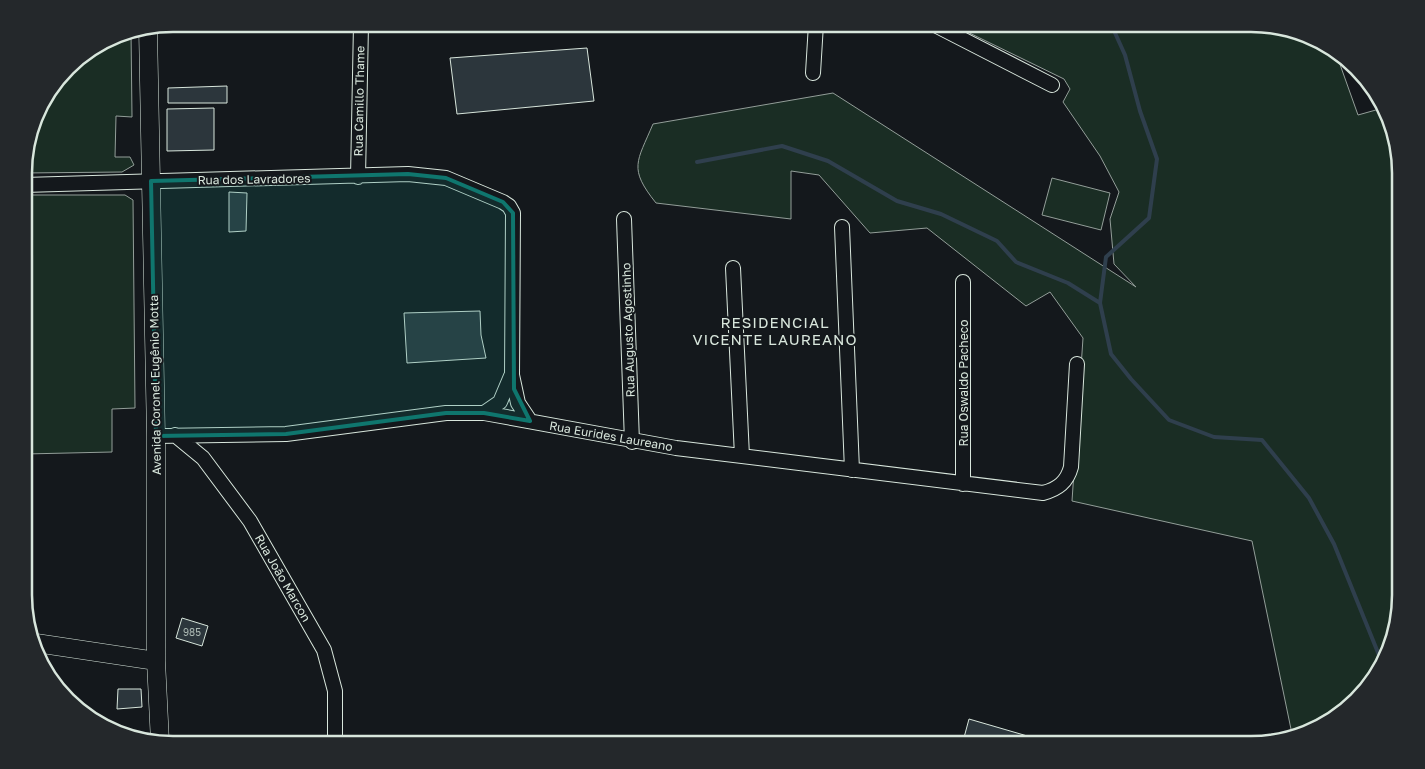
<svg xmlns="http://www.w3.org/2000/svg" width="1425" height="769" viewBox="0 0 1425 769" font-family="'Golos Text',sans-serif">
  <style>
    .green { fill: #1a2d24; stroke: #939e99 }
    .lines { fill: none; stroke-linecap: round; stroke-linejoin: round }
    .stream { stroke: #2f3f4d; stroke-width: 4 }
    .building { fill: #2c363c; stroke: #d8e6dc }
    .minor-casing { stroke: #d8e6dc; stroke-width: 16 }
    .major-casing { stroke: #d8e6dc; stroke-width: 19 }
    .minor { stroke: #14181c; stroke-width: 14 }
    .major { stroke: #14181c; stroke-width: 18 }
    .marked { fill: #0f766e; fill-opacity: 0.2; stroke: #0f766e; stroke-width: 4; stroke-linejoin: round }
    .labels { text-anchor: middle; dominant-baseline: central; stroke-width: 4; stroke-linejoin: round; paint-order: stroke }
    .number-label { font-size: 10px; fill: #adbab4 }
    .street-label { font-size: 12px; fill: #d8e6dc; stroke: #14181c }
    .quarter-label { font-size: 15px; letter-spacing: 1px; fill: #d8e6dc; stroke: #14181c }
    .rim { fill: none; stroke: #d8e6dc; stroke-width: 2.5 }
  </style>
  <rect width="100%" height="100%" fill="#14181c"/>
  <!-- green -->
  <path class="green" d="M951 24H1252L1318 39 1337 56 1358 115 1383 108 1400 154 1401 596 1386 662 1335 720 1292 734 1252 541 1072 501 1083 338 1050 292 1026 306 927 228 870 233 819 175 791 171V219L656 203C628 168 637 162 653 124L833 93 1136 287 1114 264 1110 219 1119 192 1100 156 1063 102 1070 89 1064 79Z
    M131 32 132 117 116 116 115 157H130L134 165 122 172 24 173V163C29 146 31 122 40 107 57 74 94 39 131 32Z
    M1052 178 1110 193 1101 230 1042 215Z
    M24 195H125L133 200 135 408 112 409V452L25 454Z"/>
  <g class="lines">
    <!-- stream -->
    <path class="stream" d="M1111 24 1125 55 1140 111 1157 159 1149 218 1106 257 1100 303 1111 354 1131 379 1169 420 1214 437 1262 440 1309 498 1334 544 1383 665
      M697 162 782 146 828 161 897 201 941 214 997 241 1016 262 1068 283 1100 303"/>
  </g>
  <!-- building -->
  <path class="building" d="M587 48 594 101 457 114 450 58Z
    M227 86V103H168V88Z
    M214 108V150L167 151V109Z
    M229 192 247 193 246 231 229 232Z
    M480 311 481 335 486 358 407 363 404 313Z
    M182 618 208 626 202 646 176 638Z
    M118 689H141L142 707 117 709Z
    M969 719 1041 740 1039 745H962Z
    M104 727 133 731V736L107 730Z"/>
  <g class="lines">
    <defs>
      <path id="minor" d="M933 24 1052 85
        M813 73 816 24
        M358 177 361 24
        M24 185 408 174 446 178 503 202 509 206 513 213 512 375 518 403 530 421
        M624 219 632 442
        M842 227 852 470
        M733 268 742 456
        M484 413 500 402 511 376
        M175 435 203 458 250 521 324 650 335 691V745
        M156 436 286 434 446 413H484L676 448 1043 493C1058 489 1067 482 1071 467L1077 364
        M963 484V282"/>
      <path id="major" d="M148 29 156 436V661L160 742
        M36 643 156 661"/>
    </defs>
    <!-- minor casing -->
    <use href="#minor" class="minor-casing"/>
    <!-- major casing -->
    <use href="#major" class="major-casing"/>
    <!-- minor -->
    <use href="#minor" class="minor"/>
    <!-- major -->
    <use href="#major" class="major"/>
  </g>
  <!-- marked area -->
  <path class="marked" d="M408 174 446 178 503 202 513 213 514 389 530 421 484 413H446L286 434 156 436 151 181Z"/>
  <g class="labels">
    <!-- number labels -->
    <g class="number-label">
      <text x="192" y="632">985</text>
    </g>
    <!-- street labels -->
    <g class="street-label">
      <text transform="translate(359 101) rotate(-89)">Rua Camillo Thame</text>
      <text transform="translate(254 179) rotate(-1)">Rua dos Lavradores</text>
      <text transform="translate(628 330) rotate(-92)">Rua Augusto Agostinho</text>
      <text transform="translate(963 383) rotate(-90)">Rua Oswaldo Pacheco</text>
      <text transform="translate(155 385) rotate(-91)">Avenida Coronel Eugênio Motta</text>
      <text transform="translate(611 436) rotate(10)">Rua Eurides Laureano</text>
      <text transform="translate(283 578) rotate(60)">Rua João Marcon</text>
    </g>
    <!-- quarter labels -->
    <g class="quarter-label">
      <text x="775" y="322">RESIDENCIAL<tspan x="775" dy="17">VICENTE LAUREANO</tspan></text>
    </g>
  </g>
  <!-- crop -->
  <path d="M0 0H1425V769H0ZM173 32H1251A141 141 0 0 1 1392 173V595A141 141 0 0 1 1251 736H173A141 141 0 0 1 32 595V173A141 141 0 0 1 173 32Z" fill="#24282b" fill-rule="evenodd"/>
  <path class="rim" d="M173 32H1251A141 141 0 0 1 1392 173V595A141 141 0 0 1 1251 736H173A141 141 0 0 1 32 595V173A141 141 0 0 1 173 32Z"/>
</svg>
